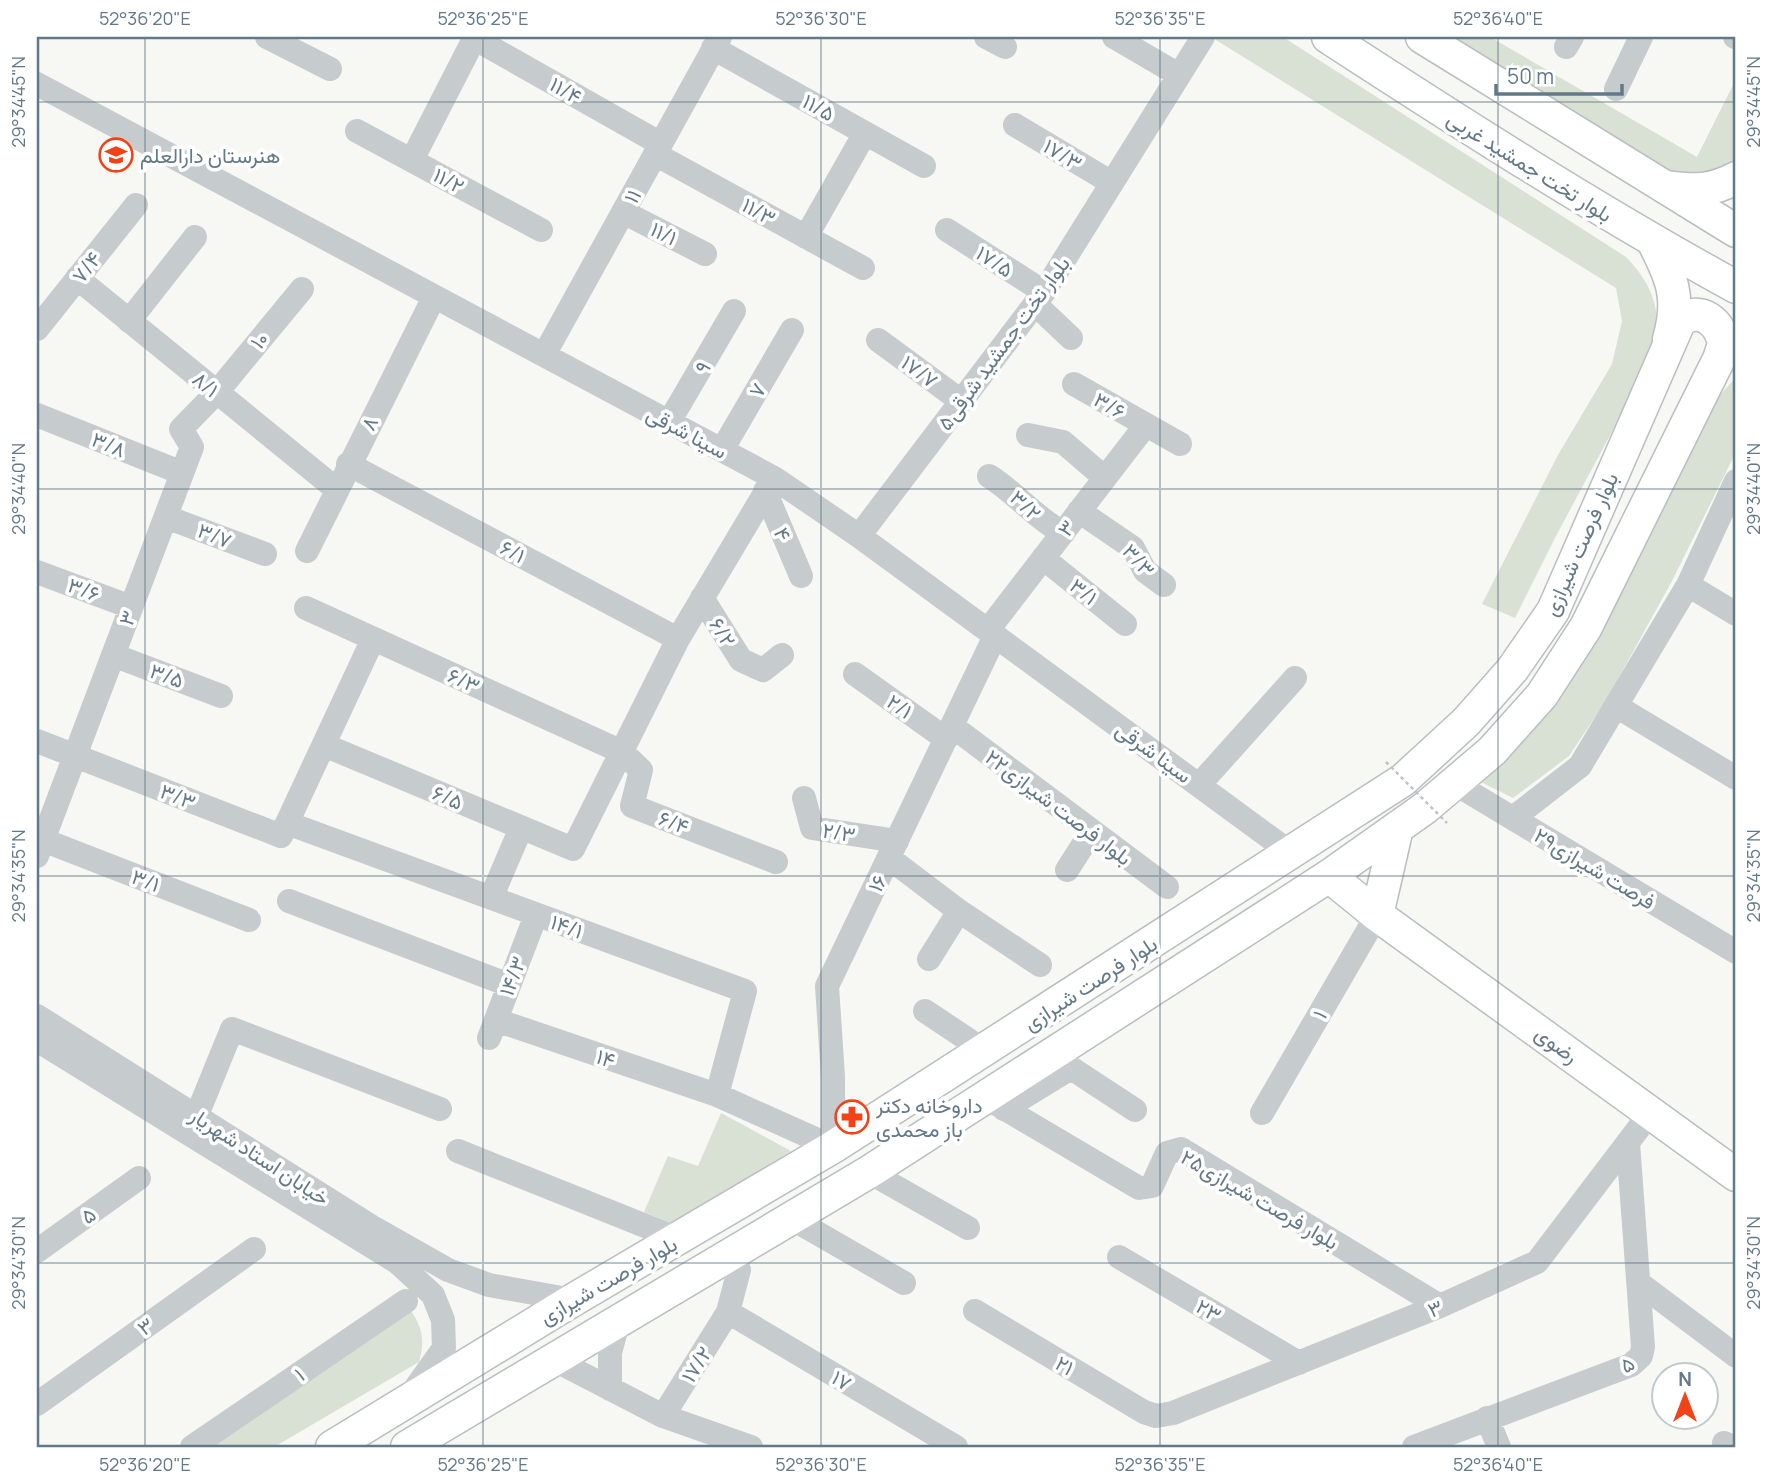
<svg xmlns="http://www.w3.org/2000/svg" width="1773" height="1484" viewBox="0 0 1773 1484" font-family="Manrope,Vazirmatn,sans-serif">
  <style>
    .green { fill: #d9e0d4 }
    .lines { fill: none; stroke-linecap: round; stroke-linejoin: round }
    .major-casing { stroke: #b9bec1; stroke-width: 35 }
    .minor { stroke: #c6cbce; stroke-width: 24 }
    .major { stroke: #fff; stroke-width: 32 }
    .path-bridge { stroke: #bfc2c4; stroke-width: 2.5; stroke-dasharray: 3.5 3.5; stroke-linecap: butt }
    .ticks { fill: none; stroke: #637988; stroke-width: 2; stroke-opacity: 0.45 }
    .labels { text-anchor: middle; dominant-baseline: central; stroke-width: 7; stroke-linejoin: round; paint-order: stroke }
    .street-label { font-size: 21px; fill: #637988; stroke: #fff }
    .poi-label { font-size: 21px; fill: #637988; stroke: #fff; text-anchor: start }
    .neatline { fill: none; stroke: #637988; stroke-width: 2.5 }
    .ticks-label { font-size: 18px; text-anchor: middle; fill: #637988 }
  </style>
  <rect width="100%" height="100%" fill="#f7f7f4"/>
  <!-- green -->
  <path class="green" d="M1218 37H1283L1626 257C1655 287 1664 317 1652 357L1557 534 1515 618 1482 604 1558 455 1612 364 1622 321 1616 288 1216 40Z
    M1441 37H1490L1697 157 1736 79V165L1722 176 1673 175Z
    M1736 377V452L1672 581 1607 699 1569 756 1513 798 1479 781 1714 402Z
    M721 1113 791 1151 673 1224 644 1212 668 1156 698 1166Z
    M410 1309C423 1329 425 1340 419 1362L274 1447H207Z"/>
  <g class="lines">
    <defs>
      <path id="major" d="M1328 37C1462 124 1596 210 1736 287
        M1422 37 1736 231
        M1667 187C1694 191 1712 191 1736 178
        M1653 241C1672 278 1681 298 1669 339
        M1329 876 1377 915 1397 828
        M1377 915 1736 1175
        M332 1447 573 1300 833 1147 1403 780 1466 722 1512 670 1553 611 1680 320C1701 306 1720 322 1724 344L1719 359 1586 627 1542 695 1492 751 1425 808 1329 876 869 1172 407 1447"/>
    </defs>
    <!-- major casing -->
    <use href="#major" class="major-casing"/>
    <!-- minor -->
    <path class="minor" d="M267 37 330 69
      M472 37 661 144
      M986 37 1005 47
      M1114 37 1179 75
      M1735 37H1736
      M1566 47 1572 37
      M713 48 924 166
      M37 84 774 478 859 536 1291 853
      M1616 89 1641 37
      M1015 125 1112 183
      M357 131 541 230
      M655 154 863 268
      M412 160 475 37
      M623 212 705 254
      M947 230 1044 292
      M806 237 865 133
      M77 278 336 489
      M1035 304 1071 338
      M129 321 195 237
      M37 329 136 205
      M878 340 961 401
      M544 355 720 37
      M1074 384 1180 444
      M37 415 182 473
      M669 422 734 311
      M1028 435 1063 442 1105 478
      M722 450 792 330
      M348 464 678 639
      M989 476C1016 493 1033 516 1063 533
      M765 491 801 576
      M1079 511 1133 548 1145 571 1164 585
      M166 517 265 554
      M859 536 1044 292 1203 37
      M307 551 434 297
      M1043 558 1125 624
      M37 572 131 607
      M1688 585 1736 614
      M702 598 741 660 763 670 782 655
      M306 608 622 752 641 770 632 806 776 862
      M988 630 1145 426
      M113 655 221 696
      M855 674 946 739
      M1616 706 1736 778
      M952 726 1167 887
      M37 741 281 836 373 639
      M324 745 573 849 678 639 774 478
      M1454 783 1736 952
      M1199 785 1295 678
      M804 798 812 828 897 841
      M1513 818 1580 766 1688 585 1736 481
      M287 823 745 991 717 1095
      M43 840 249 920
      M37 856 192 447 181 429 217 392 302 289
      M889 858 959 911 1040 965
      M1067 870 1092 831
      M491 898 521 828
      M289 901 509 985
      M929 959 959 911
      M925 1011 985 1051
      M37 1016 372 1227 448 1270 489 1285 573 1300
      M496 1020 717 1095 833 1147V1077L827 986 995 636
      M489 1038 536 915
      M37 1040 397 1262 433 1295 443 1320 444 1348 409 1397
      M985 1097 1139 1188 1152 1186 1167 1153 1181 1149 1440 1306
      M1004 1109 1071 1068 1135 1110
      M1262 1113 1377 915
      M197 1115 232 1029 440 1109
      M458 1151 678 1239
      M869 1172 968 1228
      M791 1218 904 1283
      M37 1251 139 1178
      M1119 1257 1299 1363
      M1639 1283 1736 1356
      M975 1311 1144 1412 1156 1416 1173 1413 1440 1306 1537 1262 1651 1112
      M728 1312 956 1447
      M553 1359 663 1416 751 1447
      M610 1389V1353L619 1319
      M37 1404 254 1249
      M663 1416 728 1312 739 1270
      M1487 1418 1499 1447
      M1724 1443 1733 1447
      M192 1447 406 1301
      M1414 1447 1631 1365 1641 1356 1643 1347 1628 1143"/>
    <!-- major -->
    <use href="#major" class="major"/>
    <!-- path-bridge -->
    <path class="path-bridge" d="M1386 762 1447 823"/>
  </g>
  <!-- ticks -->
  <path class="ticks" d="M145 37V1447M483 37V1447M821 37V1447M1160 37V1447M1498 37V1447M37 102H1736M37 489H1736M37 876H1736M37 1263H1736"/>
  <!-- icons -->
  <defs>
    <symbol id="school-ring" viewBox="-11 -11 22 22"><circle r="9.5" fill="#fff" stroke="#f34218" stroke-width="1.5"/><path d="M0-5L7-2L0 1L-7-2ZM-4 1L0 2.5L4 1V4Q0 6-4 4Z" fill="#f34218"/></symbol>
    <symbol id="pharmacy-ring" viewBox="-11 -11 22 22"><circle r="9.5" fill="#fff" stroke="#f34218" stroke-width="1.5"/><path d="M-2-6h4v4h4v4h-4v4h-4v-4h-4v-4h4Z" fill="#f34218"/></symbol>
  </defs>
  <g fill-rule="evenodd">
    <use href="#school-ring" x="97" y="136" width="38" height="38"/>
    <use href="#pharmacy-ring" x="833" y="1098" width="38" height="38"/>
  </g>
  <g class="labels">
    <!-- street labels -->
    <g class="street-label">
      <text transform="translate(566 90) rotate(30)">۱۱/۴</text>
      <text transform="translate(819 107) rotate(29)">۱۱/۵</text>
      <text transform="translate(1063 154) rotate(31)">۱۷/۳</text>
      <text transform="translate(1530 166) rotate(32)">بلوار تخت جمشید غربی</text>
      <text transform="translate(449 180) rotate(28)">۱۱/۲</text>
      <text transform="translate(632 196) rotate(-61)">۱۱</text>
      <text transform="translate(759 211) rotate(29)">۱۱/۳</text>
      <text transform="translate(664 233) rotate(27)">۱۱/۱</text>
      <text transform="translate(995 261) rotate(33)">۱۷/۵</text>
      <text transform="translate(86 267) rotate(-52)">۷/۴</text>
      <text transform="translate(259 340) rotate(-50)">۱۰</text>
      <text transform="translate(1003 343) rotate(-54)">بلوار تخت جمشید شرقی۵</text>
      <text transform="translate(702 367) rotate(-60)">۹</text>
      <text transform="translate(920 371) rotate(36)">۱۷/۷</text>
      <text transform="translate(206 384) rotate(39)">۸/۱</text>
      <text transform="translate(757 390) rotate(-60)">۷</text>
      <text transform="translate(1110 405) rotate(30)">۳/۶</text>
      <text transform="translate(369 423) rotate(-63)">۸</text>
      <text transform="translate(687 432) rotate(28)">سینا شرقی</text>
      <text transform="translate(109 444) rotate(22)">۳/۸</text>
      <text transform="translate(1026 505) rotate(43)">۳/۲</text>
      <text transform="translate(1066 528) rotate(-53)">۳</text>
      <text transform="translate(783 534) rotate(67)">۴</text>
      <text transform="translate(215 535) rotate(21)">۳/۷</text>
      <text transform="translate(1580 544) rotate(-66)">بلوار فرصت شیرازی</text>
      <text transform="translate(513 551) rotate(28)">۶/۱</text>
      <text transform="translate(1139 560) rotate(48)">۳/۳</text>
      <text transform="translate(84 589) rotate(20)">۳/۶</text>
      <text transform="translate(1084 591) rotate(39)">۳/۱</text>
      <text transform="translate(127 618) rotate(-69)">۳</text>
      <text transform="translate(723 632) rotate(58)">۶/۲</text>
      <text transform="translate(167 675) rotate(20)">۳/۵</text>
      <text transform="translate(464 680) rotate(24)">۶/۳</text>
      <text transform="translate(900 706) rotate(35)">۲/۱</text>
      <text transform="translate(1154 752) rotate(36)">سینا شرقی</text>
      <text transform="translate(178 796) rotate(21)">۳/۳</text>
      <text transform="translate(448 797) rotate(23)">۶/۵</text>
      <text transform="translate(1059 807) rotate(37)">بلوار فرصت شیرازی۲۲</text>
      <text transform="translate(674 822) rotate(21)">۶/۴</text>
      <text transform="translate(839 832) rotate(9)">۲/۳</text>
      <text transform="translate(1595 868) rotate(31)">فرصت شیرازی۲۹</text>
      <text transform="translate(146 880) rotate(21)">۳/۱</text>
      <text transform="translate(877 883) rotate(-64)">۱۶</text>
      <text transform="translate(567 926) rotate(20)">۱۴/۱</text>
      <text transform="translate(512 976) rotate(-69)">۱۴/۳</text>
      <text transform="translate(1090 983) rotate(-33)">بلوار فرصت شیرازی</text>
      <text transform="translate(1319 1014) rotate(-60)">۱</text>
      <text transform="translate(1557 1044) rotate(36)">رضوی</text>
      <text transform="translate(606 1058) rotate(19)">۱۴</text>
      <text transform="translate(260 1156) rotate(33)">خیابان استاد شهریار</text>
      <text transform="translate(1260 1199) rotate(30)">بلوار فرصت شیرازی۲۵</text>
      <text transform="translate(88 1215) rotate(-35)">۵</text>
      <text transform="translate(608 1280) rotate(-30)">بلوار فرصت شیرازی</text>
      <text transform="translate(1435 1308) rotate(-22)">۳</text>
      <text transform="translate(1209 1310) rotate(30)">۲۳</text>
      <text transform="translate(145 1326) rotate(-35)">۳</text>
      <text transform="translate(696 1364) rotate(-58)">۱۷/۲</text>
      <text transform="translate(1627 1364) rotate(-31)">۵</text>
      <text transform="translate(1065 1365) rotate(31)">۲۱</text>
      <text transform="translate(299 1374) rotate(-34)">۱</text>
      <text transform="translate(842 1380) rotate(31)">۱۷</text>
    </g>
    <!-- poi labels -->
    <g class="poi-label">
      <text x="140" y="155">هنرستان دارالعلم</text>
      <text x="876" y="1105">داروخانه دکتر<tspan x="876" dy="24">باز محمدی</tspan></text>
    </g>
  </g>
  <!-- border -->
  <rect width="1773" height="1484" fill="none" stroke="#ffffff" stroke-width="77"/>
  <!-- north arrow -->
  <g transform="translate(1685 1396)"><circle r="33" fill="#ffffff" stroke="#c1c9cf" stroke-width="2"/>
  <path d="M0-5L12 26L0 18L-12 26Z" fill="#f34218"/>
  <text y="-10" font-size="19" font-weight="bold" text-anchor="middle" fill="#637988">N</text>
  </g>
  <!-- scale -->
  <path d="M1496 84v10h126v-10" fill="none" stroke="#637988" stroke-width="3.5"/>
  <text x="1507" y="84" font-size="21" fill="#637988" stroke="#ffffff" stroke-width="5" paint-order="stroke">50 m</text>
  <rect x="38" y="38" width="1696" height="1408" class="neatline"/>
  <g class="ticks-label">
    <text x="145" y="25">52°36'20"E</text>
    <text x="483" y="25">52°36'25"E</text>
    <text x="821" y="25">52°36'30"E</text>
    <text x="1160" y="25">52°36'35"E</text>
    <text x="1498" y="25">52°36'40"E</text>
    <text transform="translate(19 102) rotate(-90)" y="6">29°34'45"N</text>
    <text transform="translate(1754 102) rotate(-90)" y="6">29°34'45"N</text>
    <text transform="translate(19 489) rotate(-90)" y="6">29°34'40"N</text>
    <text transform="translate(1754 489) rotate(-90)" y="6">29°34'40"N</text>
    <text transform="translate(19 876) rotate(-90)" y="6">29°34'35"N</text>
    <text transform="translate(1754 876) rotate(-90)" y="6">29°34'35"N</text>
    <text transform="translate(19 1263) rotate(-90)" y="6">29°34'30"N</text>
    <text transform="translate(1754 1263) rotate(-90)" y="6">29°34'30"N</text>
    <text x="145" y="1471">52°36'20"E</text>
    <text x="483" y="1471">52°36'25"E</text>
    <text x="821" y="1471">52°36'30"E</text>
    <text x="1160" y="1471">52°36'35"E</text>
    <text x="1498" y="1471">52°36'40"E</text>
  </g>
</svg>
